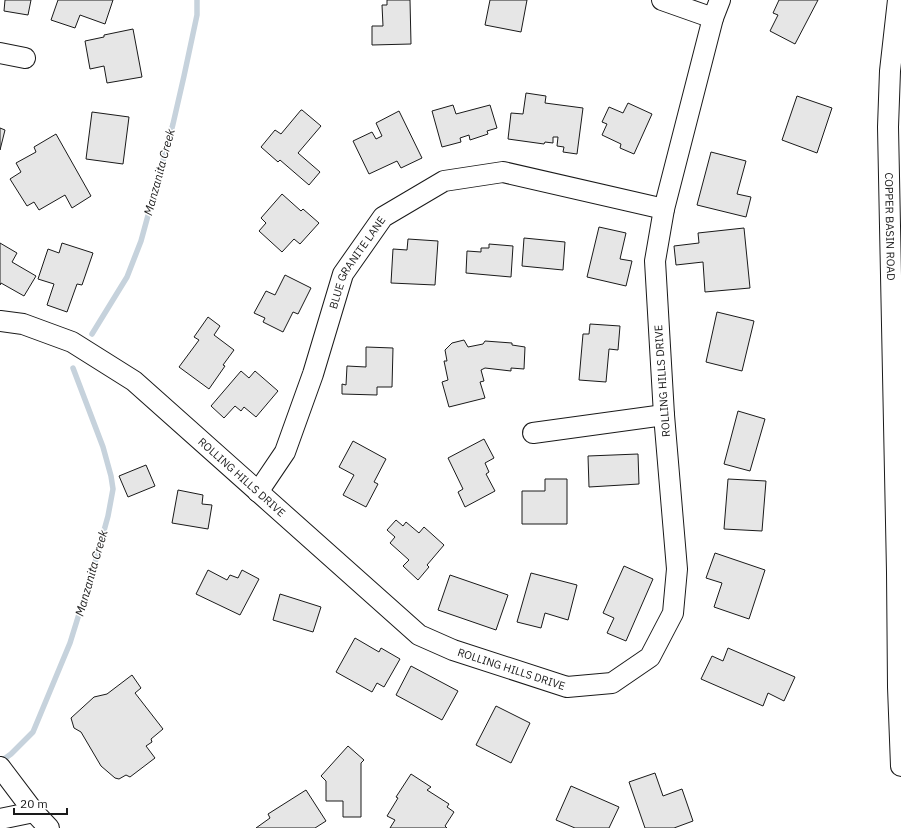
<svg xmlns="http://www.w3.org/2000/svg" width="901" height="828" viewBox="0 0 901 828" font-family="'IBM Plex Sans',sans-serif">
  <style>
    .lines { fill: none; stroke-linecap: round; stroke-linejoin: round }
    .stream { stroke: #c6d2dc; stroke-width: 5.5 }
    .building { fill: #e6e6e6; stroke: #1a1a1a }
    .minor-casing { stroke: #1a1a1a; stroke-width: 22 }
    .minor { stroke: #fff; stroke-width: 20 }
    .labels { text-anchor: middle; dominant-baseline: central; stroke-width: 3; stroke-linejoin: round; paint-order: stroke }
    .street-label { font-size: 11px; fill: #1a1a1a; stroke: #fff }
    .water-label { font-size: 12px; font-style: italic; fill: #1a1a1a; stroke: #fff }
  </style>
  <rect width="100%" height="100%" fill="#fff"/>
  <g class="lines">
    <!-- stream -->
    <path class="stream" d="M92 334 127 277 141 241 173 124 184 76 197 15V0
      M0 762 11 754 33 732 70 643 97 556 108 516 113 489 111 476 103 447 73 368"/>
  </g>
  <!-- building -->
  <path class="building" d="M5 0H31L28 15 4 11Z
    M58 0H113L105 24 80 15 75 28 51 20Z
    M387 0H410L411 44 372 45V26H383L382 5H387Z
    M490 0H527L521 32 485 25Z
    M779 0H818L795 44 770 31 778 15 773 13Z
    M133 29 142 77 107 83 104 66 90 69 85 41 104 37V35Z
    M526 93 546 96 545 103 583 108 577 154 563 152 564 147 557 146 558 137H553V143L545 142 544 144 508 139 511 113 523 114Z
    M797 96 832 108 817 153 782 140Z
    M628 103 652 114 634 154 620 148 621 144 602 135 607 124 602 122 609 107 623 113Z
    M453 105 456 114 490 105 497 128 487 131 488 134 470 140 469 135 460 138 461 142 442 147 432 111Z
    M301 110H302L321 126 298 153 320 172 309 185 280 160 278 162 261 147 275 130 281 134Z
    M399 111 422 158 401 168 397 161 369 174 353 141 372 132 376 139 382 136 376 123Z
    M92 112 129 117 123 164 86 159Z
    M0 128 5 130 0 150Z
    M56 134 91 196 72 208 65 195 39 210 34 202 27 206 10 179 21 172 16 163 36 152 34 147Z
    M711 152 746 161 737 194 751 197 746 217 697 205Z
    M282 194 301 211 303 209 319 223 300 244 294 239 282 252 259 231 266 223 261 218Z
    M599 227 626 233 620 259 632 261 626 286 587 277Z
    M744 228 750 288 705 292 703 262 676 265 674 246 699 243 698 233Z
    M524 238 565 242 563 270 522 266Z
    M408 239 438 241 435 285 391 283 393 249 407 250Z
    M0 243 17 253 12 262 36 276 24 296 1 283 0 285Z
    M62 243 93 253 82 285 77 284 67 312 47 305 54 284 38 279 48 249 59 253Z
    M489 244 513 246 511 277 466 273 467 251 481 252V248H489Z
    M285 275 311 288 298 314 293 312 283 332 263 322 265 318 254 313 266 291 275 295Z
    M717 312 754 321 742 371 706 362Z
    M208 317 220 326 214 335 234 350 223 365 225 366 209 389 179 367 199 340 194 337Z
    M590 324 620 326 618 350 609 349 606 382 579 380 583 334H589Z
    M464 340 468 347 483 344 485 341 512 343V345L525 347 524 369 511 368V371L485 368 481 370 484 381 480 382 485 398 449 407 442 382 448 380 444 361H447L445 350 452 343Z
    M366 347 393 348 392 387H377V395L342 394V384L346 385 347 366 366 367Z
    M241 371 249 378 255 371 278 391 256 417 244 407 241 411 235 406 224 418 211 406Z
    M738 411 765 419 750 471 724 464Z
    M484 439 494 458 485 463 489 472 486 474 495 491 465 507 458 492 463 489 448 458Z
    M353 441 386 459 374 482 378 484 366 507 343 495 354 475 339 467Z
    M638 454 639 484 589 487 588 456Z
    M146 465 155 486 128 497 119 476Z
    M545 479H567V524H522V491H545Z
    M728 479 766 481 762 531 724 529Z
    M178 490 203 495 202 504 212 505 208 529 172 523Z
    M396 520 403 526 406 522 419 533 424 527 444 545 427 565 429 567 418 580 403 566 409 560 390 543 395 537 387 530Z
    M715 553 765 570 749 619 714 607 722 583 706 578Z
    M624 566 653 579 626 641 607 633 614 618 603 613Z
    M208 570 227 580 230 575 238 578 242 570 259 579 240 615 196 594Z
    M531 573 577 585 568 620 545 613 541 628 517 622Z
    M450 575 508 595 496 630 438 610Z
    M280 594 321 607 313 632 273 620Z
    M355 638 379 652 381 648 400 659 384 687 377 683 372 692 336 672Z
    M728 648 795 677 784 701 768 693 763 706 701 679 712 656 723 661Z
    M411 666 458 691 442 720 396 695Z
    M132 675 141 688 135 693 163 729 151 739 152 742 146 746 155 758 130 777 126 775 119 779 115 778 101 766 81 732 74 728 71 718 94 697 107 694Z
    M496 706 530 723 511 763 476 745Z
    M348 746 364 760 361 763V817H343V801H326V781L321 776Z
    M655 773 663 796 682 789 693 821 674 828H645L629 782Z
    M411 774 431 787 427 790 449 804 447 807 454 812 445 826 447 828H390L395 820 387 816 398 798 396 797Z
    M571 786 619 807 609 828H575L556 820Z
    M306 790 326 821 315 828H256L270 818 268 814Z"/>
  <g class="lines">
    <defs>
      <g id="minor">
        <path d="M662 0 713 18"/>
        <path id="s1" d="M898 0 890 71 888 127 897 572 898 687 901 766"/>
        <path d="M0 53 25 58"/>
        <path id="s2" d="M0 321 23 324 72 342 134 381 419 635 453 650 567 687 612 683 650 657 673 613 677 569 664 415 655 261 664 209 713 18 720 0"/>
        <path d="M533 433 664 415"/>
        <path id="s3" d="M258 492 285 452 313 374 343 274 383 217 444 181 503 172 664 209"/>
        <path d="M0 767 34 812 49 828"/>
        <path d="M0 819 34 812"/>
      </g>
    </defs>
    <!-- minor casing -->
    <use href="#minor" class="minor-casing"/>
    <!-- minor -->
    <use href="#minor" class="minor"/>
  </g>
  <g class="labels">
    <!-- street labels -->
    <g class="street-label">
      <text stroke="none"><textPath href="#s1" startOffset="227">COPPER BASIN ROAD</textPath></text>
      <text stroke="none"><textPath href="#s3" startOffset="252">BLUE GRANITE LANE</textPath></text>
      <text transform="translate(662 381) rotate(-94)">ROLLING HILLS DRIVE</text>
      <text stroke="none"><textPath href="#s2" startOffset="293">ROLLING HILLS DRIVE</textPath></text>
      <text stroke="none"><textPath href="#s2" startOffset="629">ROLLING HILLS DRIVE</textPath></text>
    </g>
    <!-- water labels -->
    <g class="water-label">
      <text transform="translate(159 172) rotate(-75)">Manzanita Creek</text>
      <text transform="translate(91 573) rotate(-74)">Manzanita Creek</text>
    </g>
  </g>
  <!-- scale -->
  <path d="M14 808v6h53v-6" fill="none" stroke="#1a1a1a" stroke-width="2"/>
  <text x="20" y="808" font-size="12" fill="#1a1a1a" stroke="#ffffff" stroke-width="3" paint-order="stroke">20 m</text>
</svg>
